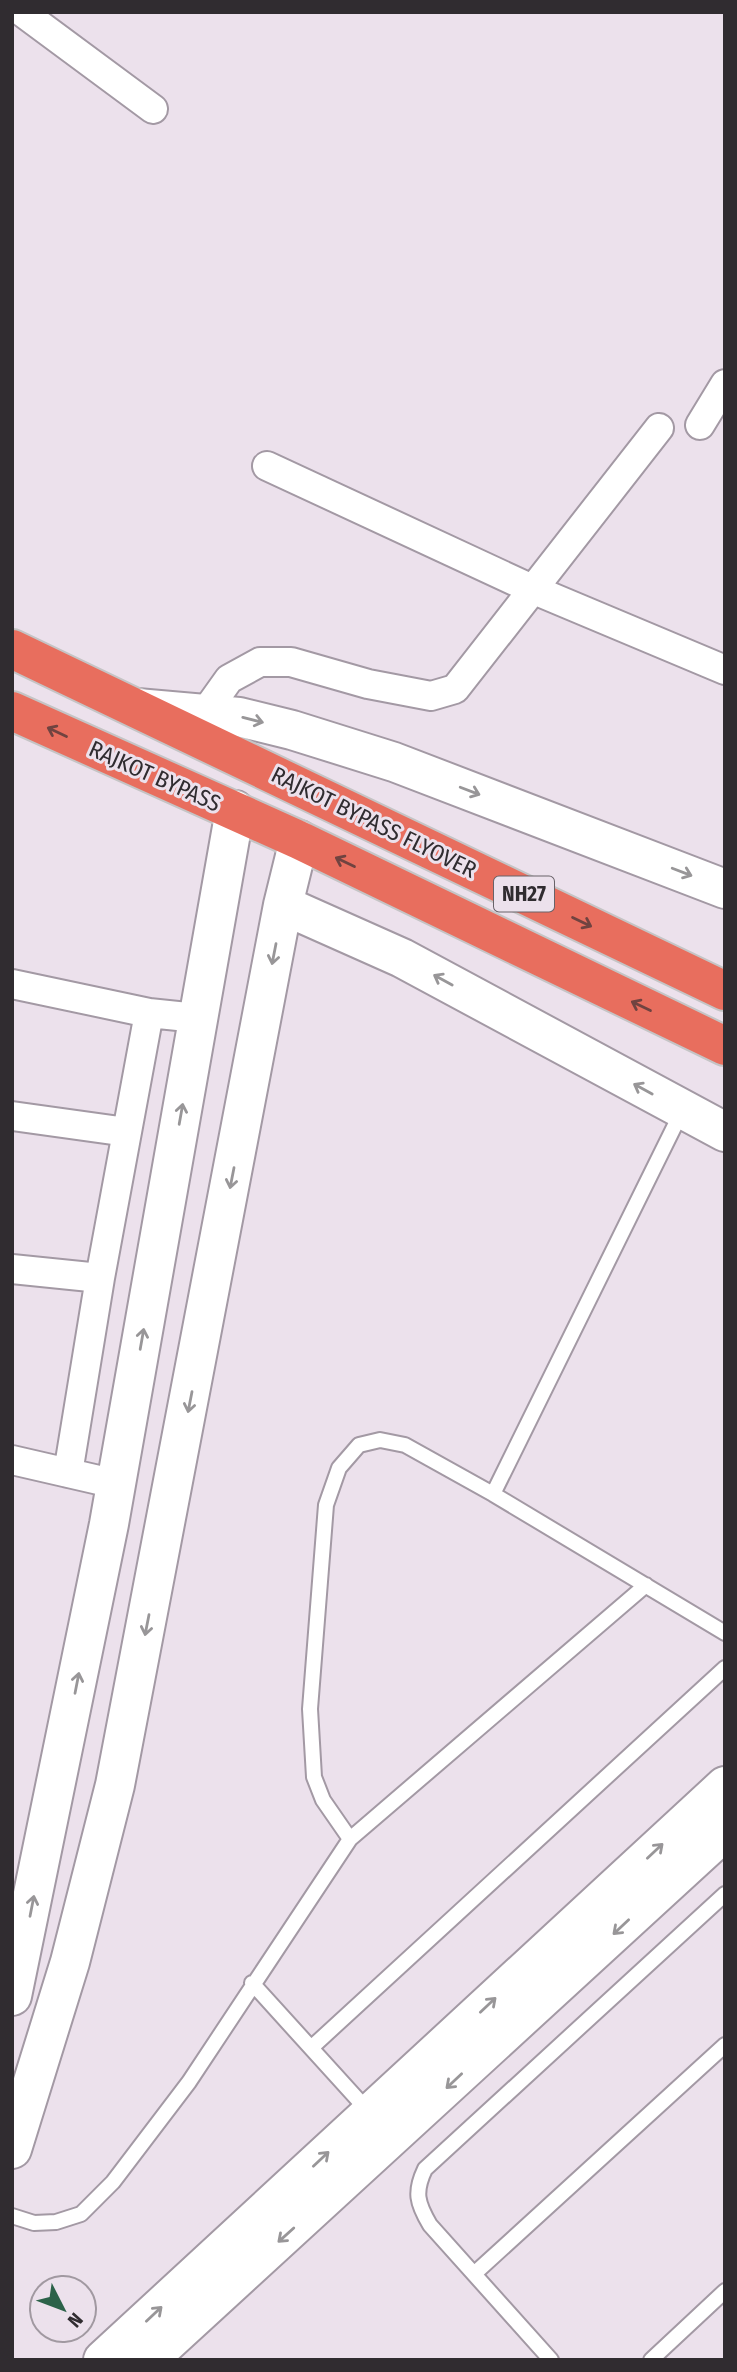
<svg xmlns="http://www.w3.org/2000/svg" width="737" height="2372" viewBox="0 0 737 2372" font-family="'Fira Sans Condensed',sans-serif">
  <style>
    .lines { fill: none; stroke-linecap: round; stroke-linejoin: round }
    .lane-casing { stroke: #a399a4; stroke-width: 18 }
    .street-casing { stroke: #a399a4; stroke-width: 32 }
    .secondary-casing { stroke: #a399a4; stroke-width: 42 }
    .highway-casing { stroke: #c5c4c5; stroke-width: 42 }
    .lane { stroke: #fff; stroke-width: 14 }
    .street { stroke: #fff; stroke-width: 28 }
    .secondary { stroke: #fff; stroke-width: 38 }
    .highway { stroke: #e86e5e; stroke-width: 38 }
    .oneway { stroke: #989698 }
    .oneway2 { stroke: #704340 }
    .labels { text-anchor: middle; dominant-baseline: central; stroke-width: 6; stroke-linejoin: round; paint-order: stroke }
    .shield { fill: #ece1ec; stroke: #686268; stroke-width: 2 }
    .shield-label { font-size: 21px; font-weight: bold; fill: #302c30 }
    .street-label { font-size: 23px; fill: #302c30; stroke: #ece1ec }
  </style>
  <rect width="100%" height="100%" fill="#ece1ec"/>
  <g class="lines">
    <defs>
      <path id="lane" d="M493 1494 682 1111
        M350 1839 323 1800 314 1777 310 1709 326 1505 339 1468 359 1445 380 1440 405 1445 493 1494 725 1633
        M252 1983 370 2113
        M311 2048 725 1668
        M12 2216 34 2223 56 2222 81 2214 113 2182 189 2082 350 1839 646 1585
        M474 2274 725 2045
        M551 2360 430 2225C417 2203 414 2192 425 2169L725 1894
        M651 2360 725 2291"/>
      <path id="street" d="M22 12 153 109
        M700 425 725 384
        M267 466 532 589 725 670
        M204 714 229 679 260 662H291L368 684 431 696 455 689 659 428
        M12 984 149 1013 197 1018
        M12 1116 127 1132
        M12 1269 100 1278
        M12 1460 116 1484
        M68 1473 100 1278 149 1013"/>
      <path id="secondary" d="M137 708 239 717 292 730 394 762 725 889
        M283 905 402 958 725 1132
        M12 1996 109 1524 235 810
        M12 2149 70 1962 115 1785 283 905 299 840
        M103 2360 725 1786
        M148 2360 725 1831"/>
      <path id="highway" d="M12 649 725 991
        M12 711 299 840 725 1046"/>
    </defs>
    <!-- lane casing -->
    <use href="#lane" class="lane-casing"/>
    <!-- street casing -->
    <use href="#street" class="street-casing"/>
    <!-- secondary casing -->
    <use href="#secondary" class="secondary-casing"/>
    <!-- highway casing -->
    <use href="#highway" class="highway-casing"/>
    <!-- lane -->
    <use href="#lane" class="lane"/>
    <!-- street -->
    <use href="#street" class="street"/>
    <!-- secondary -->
    <use href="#secondary" class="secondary"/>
    <!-- highway -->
    <use href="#highway" class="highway"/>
  </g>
  <!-- one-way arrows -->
  <defs><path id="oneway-shaft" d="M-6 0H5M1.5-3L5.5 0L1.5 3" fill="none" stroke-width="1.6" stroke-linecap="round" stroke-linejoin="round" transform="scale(1.75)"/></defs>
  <g class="oneway">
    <use href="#oneway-shaft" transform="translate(253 720) rotate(14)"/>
    <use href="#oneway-shaft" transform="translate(470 791) rotate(21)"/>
    <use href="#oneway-shaft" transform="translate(682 872) rotate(21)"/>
    <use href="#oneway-shaft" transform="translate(274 954) rotate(101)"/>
    <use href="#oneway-shaft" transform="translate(443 980) rotate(-151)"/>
    <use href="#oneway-shaft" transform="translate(643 1089) rotate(-151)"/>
    <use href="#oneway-shaft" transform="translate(181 1114) rotate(-80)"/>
    <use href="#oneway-shaft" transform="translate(232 1178) rotate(101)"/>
    <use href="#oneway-shaft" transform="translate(142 1339) rotate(-80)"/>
    <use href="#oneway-shaft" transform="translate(190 1402) rotate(101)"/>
    <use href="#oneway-shaft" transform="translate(147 1625) rotate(101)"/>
    <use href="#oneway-shaft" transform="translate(77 1683) rotate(-79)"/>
    <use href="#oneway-shaft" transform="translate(655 1851) rotate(-43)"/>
    <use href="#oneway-shaft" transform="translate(32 1906) rotate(-79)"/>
    <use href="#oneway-shaft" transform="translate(621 1927) rotate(137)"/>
    <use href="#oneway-shaft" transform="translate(488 2005) rotate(-43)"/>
    <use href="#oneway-shaft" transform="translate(454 2081) rotate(137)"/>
    <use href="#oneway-shaft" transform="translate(321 2159) rotate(-43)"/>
    <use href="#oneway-shaft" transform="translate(286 2235) rotate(138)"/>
    <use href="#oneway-shaft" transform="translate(154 2314) rotate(-43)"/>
  </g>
  <g class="oneway2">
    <use href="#oneway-shaft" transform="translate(57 732) rotate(-155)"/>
    <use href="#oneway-shaft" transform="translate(345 862) rotate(-154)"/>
    <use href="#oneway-shaft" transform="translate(582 922) rotate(26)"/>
    <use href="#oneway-shaft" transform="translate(641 1006) rotate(-154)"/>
  </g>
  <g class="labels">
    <!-- shield labels -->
    <rect class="shield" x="494" y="876.5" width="60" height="35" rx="5"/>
    <g class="shield-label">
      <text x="524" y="894">NH27</text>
    </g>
    <!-- street labels -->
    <g class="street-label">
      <text transform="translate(155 776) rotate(24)">RAJKOT BYPASS</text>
      <text transform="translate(374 822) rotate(26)">RAJKOT BYPASS FLYOVER</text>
    </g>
  </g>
  <!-- border -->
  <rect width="737" height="2372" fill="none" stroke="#302c30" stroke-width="28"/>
  <!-- north arrow -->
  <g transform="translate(63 2309) rotate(132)"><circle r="33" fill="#ece1ec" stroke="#a199a1" stroke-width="2"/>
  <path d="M0-5L12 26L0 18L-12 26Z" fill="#2c6249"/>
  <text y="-10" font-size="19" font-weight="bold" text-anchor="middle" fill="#302c30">N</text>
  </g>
</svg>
